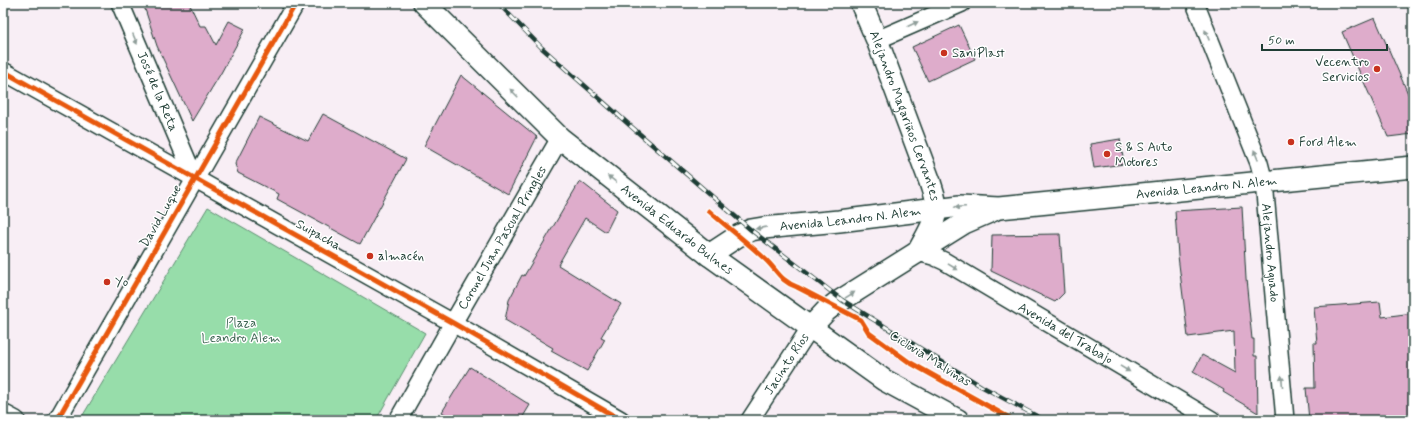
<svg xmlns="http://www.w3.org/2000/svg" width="1416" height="423" viewBox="0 0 1416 423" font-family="Mynerve,sans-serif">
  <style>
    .green { fill: #97ddaa; stroke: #5b8d6f }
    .building { fill: #deaccb; stroke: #1f3d34 }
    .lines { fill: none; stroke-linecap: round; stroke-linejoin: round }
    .minor-casing { stroke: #1f3d34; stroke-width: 20 }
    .major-casing { stroke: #1f3d34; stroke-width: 24 }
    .minor { stroke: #fff; stroke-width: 17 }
    .major { stroke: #fff; stroke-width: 21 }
    .rail-casing { stroke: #1f3d34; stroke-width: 4.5 }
    .rail { stroke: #fff; stroke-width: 3; stroke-dasharray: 9; stroke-linecap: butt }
    .cycleway-casing { stroke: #fff; stroke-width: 8 }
    .cycleway { stroke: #e8590c; stroke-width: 5 }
    .oneway { fill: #8f9e9a }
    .poi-dot { fill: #c8321e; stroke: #fff; stroke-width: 1.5 }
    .labels { text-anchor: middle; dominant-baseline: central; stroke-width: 3; stroke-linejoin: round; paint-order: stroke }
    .poi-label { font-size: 13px; fill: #1f3d34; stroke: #fff; text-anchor: start }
    .street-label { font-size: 13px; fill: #1f3d34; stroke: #fff }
    .park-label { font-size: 13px; fill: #3d6552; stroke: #fff }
  </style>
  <rect width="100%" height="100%" fill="#f8eef5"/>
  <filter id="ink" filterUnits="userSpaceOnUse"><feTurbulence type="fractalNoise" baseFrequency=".025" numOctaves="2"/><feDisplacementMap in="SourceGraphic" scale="8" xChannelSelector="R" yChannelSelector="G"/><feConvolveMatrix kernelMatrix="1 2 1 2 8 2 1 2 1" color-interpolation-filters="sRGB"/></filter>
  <g filter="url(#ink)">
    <!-- green -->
    <path class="green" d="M208 207 425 333 376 420H80Z"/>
    <!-- building -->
    <path class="building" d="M143 3H189L200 26H206L216 45 229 21 245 29 221 73 192 121 157 46Z
      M1375 18 1413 105V134L1388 137 1342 32Z
      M959 25 975 59 928 81 912 47Z
      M461 75 537 137 508 194 424 146Z
      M323 114 406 159 360 244 277 199 279 194 238 173 235 164 259 117 308 141Z
      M1120 139 1124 164 1094 168 1090 144Z
      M580 181 617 210 606 232 585 218 558 265 621 304 601 337 605 339 587 371 551 351 553 348 505 320 509 300 522 275 524 276Z
      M1242 207 1246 279 1252 339H1254V356H1257L1258 413 1223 392 1224 390 1193 372 1202 355 1235 373 1234 331 1188 337 1178 256 1175 211Z
      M1060 234 1064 293 1055 302 991 271 992 235Z
      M1380 302 1382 317 1413 313V418L1389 420H1309L1306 388H1315L1314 343H1317L1314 307Z
      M470 367 530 405 521 420H454L442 412Z"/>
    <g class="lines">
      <defs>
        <g id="minor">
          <path id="s1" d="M120 3 195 179"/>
          <path id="s2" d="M1195 3 1259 163 1264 182 1285 420"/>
          <path d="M877 40 962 3"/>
          <path d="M3 71 453 323 621 420"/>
          <path id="s3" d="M918 252 933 256 944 261 1212 420"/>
          <path d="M3 413 16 420"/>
          <path d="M57 420 296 3"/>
          <path id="s4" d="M398 420 453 323 560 138"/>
          <path id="s5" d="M750 420 810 328"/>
        </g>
        <g id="major">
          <path id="s6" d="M424 3 560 138 709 255 884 380 958 420"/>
          <path id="s7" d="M861 3 877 40 930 182C932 190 936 198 936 207 936 223 925 238 918 252"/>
          <path id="s8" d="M709 255 738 236 751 230 763 228 839 221 960 206 999 208 1413 167"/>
          <path d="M810 328 826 311 835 304 964 223 994 210"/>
        </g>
      </defs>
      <!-- minor casing -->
      <use href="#minor" class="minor-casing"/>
      <!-- major casing -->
      <use href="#major" class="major-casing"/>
      <!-- minor -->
      <use href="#minor" class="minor"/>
      <!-- major -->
      <use href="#major" class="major"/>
      <defs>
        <path id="rail" d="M498 3 542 48 634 129 751 230 842 300 981 386 1044 420"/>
      </defs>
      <!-- rail casing -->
      <use href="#rail" class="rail-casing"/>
      <!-- rail -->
      <use href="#rail" class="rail"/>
      <defs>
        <path id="cycleway" d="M3 71 453 323 621 420
          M709 211C727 227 747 242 765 259 777 270 780 281 797 287L861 320 869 333 909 362 1013 420
          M57 420 296 3"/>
      </defs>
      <!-- cycleway casing -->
      <use href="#cycleway" class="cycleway-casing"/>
      <!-- cycleway -->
      <use href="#cycleway" class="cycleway"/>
    </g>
    <!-- one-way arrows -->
    <defs><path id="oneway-solid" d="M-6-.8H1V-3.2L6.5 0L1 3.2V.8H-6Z"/></defs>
    <g class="oneway">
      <use href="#oneway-solid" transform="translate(913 24) rotate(-24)"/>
      <use href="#oneway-solid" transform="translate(1207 35) rotate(-112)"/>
      <use href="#oneway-solid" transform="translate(135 39) rotate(67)"/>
      <use href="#oneway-solid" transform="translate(514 93) rotate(-135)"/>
      <use href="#oneway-solid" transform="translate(1256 155) rotate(-112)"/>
      <use href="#oneway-solid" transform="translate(612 179) rotate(-142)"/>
      <use href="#oneway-solid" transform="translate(960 207) rotate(178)"/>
      <use href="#oneway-solid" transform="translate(761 228) rotate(171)"/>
      <use href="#oneway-solid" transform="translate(953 267) rotate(31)"/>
      <use href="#oneway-solid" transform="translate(850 295) rotate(-32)"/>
      <use href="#oneway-solid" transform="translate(1125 369) rotate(31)"/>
      <use href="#oneway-solid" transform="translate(1282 381) rotate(-95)"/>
    </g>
  </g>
  <!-- markers -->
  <g class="poi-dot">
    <circle cx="944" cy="53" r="4"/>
    <circle cx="1377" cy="69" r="4"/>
    <circle cx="1291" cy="142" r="4"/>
    <circle cx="1107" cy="154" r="4"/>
    <circle cx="370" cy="256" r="4"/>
    <circle cx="107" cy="282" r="4"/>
  </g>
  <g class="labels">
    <!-- poi labels -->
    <g class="poi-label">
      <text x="952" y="53">SaniPlast</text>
      <text x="1369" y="62" text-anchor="end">Vecentro<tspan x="1369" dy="15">Servicios</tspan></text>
      <text x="1299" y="142">Ford Alem</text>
      <text x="1115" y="147">S &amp; S Auto<tspan x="1115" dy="15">Motores</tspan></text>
      <text x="378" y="256">almacén</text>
      <text x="115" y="282">Yo</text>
    </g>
    <!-- street labels -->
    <g class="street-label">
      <text stroke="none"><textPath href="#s1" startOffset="96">José de la Reta</textPath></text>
      <text stroke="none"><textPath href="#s7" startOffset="121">Alejandro Magariños Cervantes</textPath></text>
      <text stroke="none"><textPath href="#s8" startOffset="507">Avenida Leandro N. Alem</textPath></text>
      <text transform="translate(161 216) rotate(-60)">David Luque</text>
      <text stroke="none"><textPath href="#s8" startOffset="149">Avenida Leandro N. Alem</textPath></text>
      <text stroke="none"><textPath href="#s6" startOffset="340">Avenida Eduardo Bulnes</textPath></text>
      <text transform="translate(318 235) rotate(29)">Suipacha</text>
      <text stroke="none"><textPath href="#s4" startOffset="210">Coronel Juan Pascual Pringles</textPath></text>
      <text stroke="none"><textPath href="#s2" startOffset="263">Alejandro Aguado</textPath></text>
      <text stroke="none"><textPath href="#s3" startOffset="169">Avenida del Trabajo</textPath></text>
      <text transform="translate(930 359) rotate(32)">Ciclovia Malvinas</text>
      <text stroke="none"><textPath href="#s5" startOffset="67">Jacinto Ríos</textPath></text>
    </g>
    <!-- park labels -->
    <g class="park-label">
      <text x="241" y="323">Plaza<tspan x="241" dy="15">Leandro Alem</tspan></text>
    </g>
  </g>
  <!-- margin -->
  <rect width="1416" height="423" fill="none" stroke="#fff" stroke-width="16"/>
  <rect x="8" y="8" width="1400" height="407" fill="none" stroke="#1f3d34" stroke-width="1.5" filter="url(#ink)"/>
  <!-- scale -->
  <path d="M1262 44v6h125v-6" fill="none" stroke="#1f3d34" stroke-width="2"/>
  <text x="1268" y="44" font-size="12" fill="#1f3d34" stroke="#ffffff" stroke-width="3" paint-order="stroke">50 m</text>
</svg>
